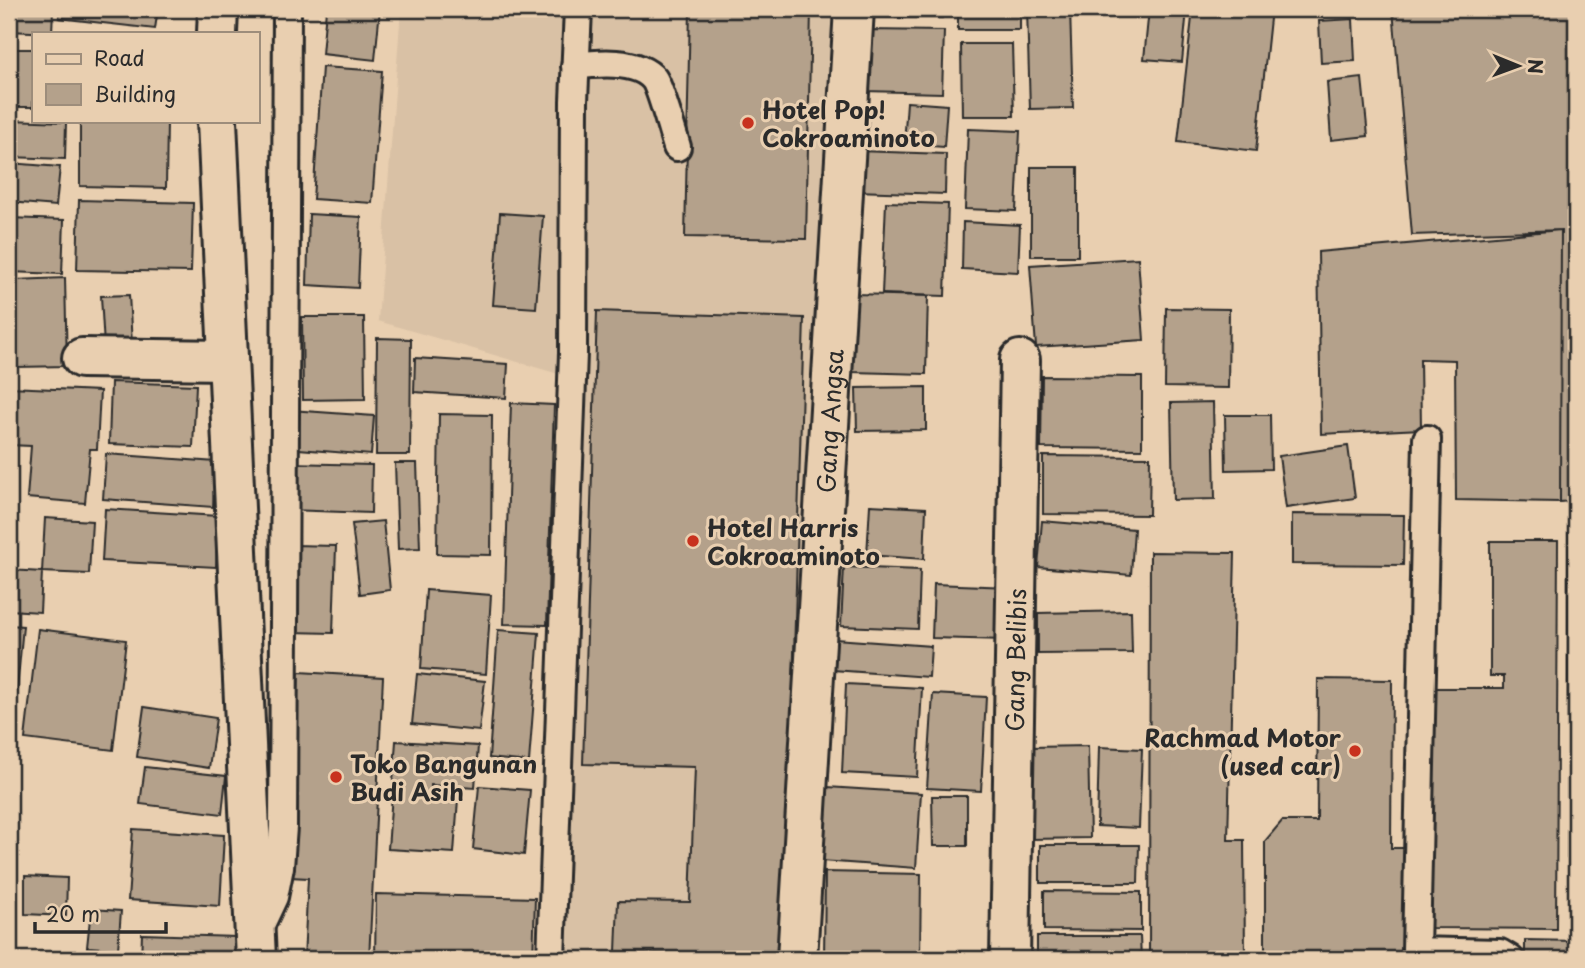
<svg xmlns="http://www.w3.org/2000/svg" width="1585" height="968" viewBox="0 0 1585 968" font-family="'Playpen Sans',sans-serif">
  <style>
    .built { fill: #d9c1a5 }
    .building { fill: #b4a18b; stroke: #2b2b2b; stroke-width: 2 }
    .lines { fill: none; stroke-linecap: round; stroke-linejoin: round }
    .lane-casing { stroke: #2b2b2b; stroke-width: 32 }
    .street-casing { stroke: #2b2b2b; stroke-width: 44 }
    .lane { stroke: #e9cfb0; stroke-width: 26 }
    .street { stroke: #e9cfb0; stroke-width: 38 }
    .poi-dot { fill: #c8321e; stroke: #e9cfb0; stroke-width: 2.5 }
    .labels { text-anchor: middle; dominant-baseline: central; stroke-width: 6; stroke-linejoin: round; paint-order: stroke }
    .poi-label { font-size: 24px; font-weight: bold; fill: #2b2b2b; stroke: #e9cfb0; text-anchor: start }
    .street-label { font-size: 24px; fill: #2b2b2b; stroke: #e9cfb0 }
  </style>
  <rect width="100%" height="100%" fill="#e9cfb0"/>
  <filter id="ink" filterUnits="userSpaceOnUse"><feTurbulence type="fractalNoise" baseFrequency=".0143" numOctaves="2"/><feDisplacementMap in="SourceGraphic" scale="14" xChannelSelector="R" yChannelSelector="G"/><feConvolveMatrix kernelMatrix="1 2 1 2 8 2 1 2 1" color-interpolation-filters="sRGB"/></filter>
  <g filter="url(#ink)">
    <!-- built -->
    <path class="built" d="M401 9H838L791 959H535L562 375 378 321Z"/>
    <!-- building -->
    <path class="building" d="M9 9H53L52 33 9 31Z
      M60 9H158L155 29 59 18Z
      M326 9H380L375 60 322 54Z
      M690 9H811L806 239 685 237Z
      M864 9H942V18L864 17Z
      M958 9H1020V30H958Z
      M1027 9H1070L1073 108 1030 109Z
      M1149 9H1187L1182 62 1144 59Z
      M1193 9H1271L1256 151 1178 142Z
      M1393 9H1576V859L1567 858 1569 501 1560 502 1561 230 1412 235Z
      M1353 19 1355 61 1321 63 1319 21Z
      M866 30 944 31 942 93 865 91Z
      M961 44H1012L1014 116H962Z
      M9 49H33V107H9Z
      M322 67 382 71 372 203 313 199Z
      M1362 78 1368 136 1331 140 1327 82Z
      M907 102 947 105 944 147 904 144Z
      M9 120 66 122 65 159 9 157Z
      M80 121H167L166 188 80 186Z
      M968 129 1020 131 1016 211 965 209Z
      M857 151 946 154 945 194 855 191Z
      M9 163 60 167 56 206 9 202Z
      M1031 167H1078V256H1031Z
      M79 200 193 203 191 272 77 270Z
      M886 202 948 204 945 296 882 294Z
      M500 213 543 216 536 308 493 305Z
      M309 214 361 217 358 288 307 285Z
      M9 218 64 220 62 274 9 272Z
      M963 222 1020 225 1018 272 962 269Z
      M1561 230 1560 502 1456 500 1455 360 1420 359 1421 429 1321 434 1318 252Z
      M1138 258 1144 340 1036 347 1030 265Z
      M65 278 67 366 17 367 15 280Z
      M854 294 928 296 926 374 852 372Z
      M129 295 132 344 104 346 101 296Z
      M1166 308 1229 309 1228 388 1165 387Z
      M597 311 804 318 785 956 616 952 618 901 690 902 695 767 583 764Z
      M302 317H364L365 399 303 400Z
      M377 338 411 339 410 455H376Z
      M415 358 508 364 506 398 414 392Z
      M1042 376 1142 377V449L1041 448Z
      M111 382 196 385 193 447 109 444Z
      M9 387 100 391 97 449H90L85 503 27 498 31 446 9 445Z
      M926 387V430L857 431 856 388Z
      M1213 402 1215 499 1173 500 1171 403Z
      M511 403 554 405 547 625 504 624Z
      M290 410 374 416 371 455 287 448Z
      M439 414 492 415 491 555 437 554Z
      M1225 415H1270L1271 469 1226 470Z
      M1348 446 1355 498 1286 508 1279 456Z
      M106 454 216 462 213 507 103 499Z
      M1043 456 1150 457 1149 515 1043 514Z
      M289 463 372 465 371 513 288 510Z
      M395 463H417L420 548 398 549Z
      M870 505 926 508 924 559 867 555Z
      M105 509 218 516 216 567 102 561Z
      M1292 514 1404 515 1403 565 1292 564Z
      M45 518 92 521 89 574 42 572Z
      M383 521 390 590 360 594 352 524Z
      M1042 521 1134 529 1131 575 1038 567Z
      M1490 541H1558L1556 929 1431 928 1432 688H1504V676H1490Z
      M293 545 336 546 333 633 290 632Z
      M1150 552 1235 553 1228 840H1244L1245 959H1149Z
      M844 567 920 570 918 629 841 626Z
      M9 570 42 572 40 612 9 610Z
      M934 584 1009 587 1006 640 932 638Z
      M426 590 491 595 486 674 421 669Z
      M1131 611 1132 653 1038 654V613Z
      M9 625 23 626 12 743 9 742Z
      M38 629 126 640 113 750 25 739Z
      M498 630 539 633 529 762 489 758Z
      M835 639 931 646 929 677 833 670Z
      M299 672 383 677 369 959H304L308 878 290 877Z
      M417 674 485 681 479 731 412 724Z
      M1318 679 1392 680 1391 848H1406L1405 959H1270L1265 956V841L1282 821H1317Z
      M846 684 922 688 917 777 842 773Z
      M933 694 986 697 981 791 927 788Z
      M144 707 216 718 209 768 137 757Z
      M396 741 478 746 475 788 431 785V797L458 799 454 853 388 849 392 794 397 795V783L393 782Z
      M1088 746 1090 838 1031 839 1030 747Z
      M1099 747 1142 749 1139 828 1097 826Z
      M145 767 226 776 222 814 140 804Z
      M479 786 530 790 524 855 473 849Z
      M827 787 921 793 916 868 822 861Z
      M932 796H967V846H933Z
      M133 829 224 835 220 906 128 900Z
      M1040 845H1139L1138 883H1040Z
      M825 872 921 874 920 959H824Z
      M25 876 67 878 66 916 25 914Z
      M9 881H14L12 943H9Z
      M1044 891 1141 892V931L1044 930Z
      M376 894 535 898 533 959H375Z
      M91 909 121 911 118 949 87 947Z
      M142 934 236 937 235 959H141Z
      M1037 936H1140L1141 959H1037Z
      M1525 940 1576 941V959H1525Z
      M56 957 125 959H56Z"/>
    <g class="lines">
      <defs>
        <path id="lane" d="M575 66C597 63 637 59 654 79 660 87 673 134 677 147
          M258 931 274 897 280 867 283 827 287 9
          M1416 951 1427 439
          M551 959 573 353 574 101 578 9
          M1415 959 1416 951 1500 953 1510 959"/>
        <g id="street">
          <path d="M217 33 218 9"/>
          <path d="M217 121 256 959"/>
          <path d="M82 358 227 360"/>
          <path id="s1" d="M797 959 854 9"/>
          <path id="s2" d="M1010 959 1020 360"/>
        </g>
      </defs>
      <!-- lane casing -->
      <use href="#lane" class="lane-casing"/>
      <!-- street casing -->
      <use href="#street" class="street-casing"/>
      <!-- lane -->
      <use href="#lane" class="lane"/>
      <!-- street -->
      <use href="#street" class="street"/>
    </g>
  </g>
  <!-- markers -->
  <g class="poi-dot">
    <circle cx="748" cy="123" r="7"/>
    <circle cx="693" cy="541" r="7"/>
    <circle cx="1355" cy="751" r="7"/>
    <circle cx="336" cy="777" r="7"/>
  </g>
  <g class="labels">
    <!-- poi labels -->
    <g class="poi-label">
      <text x="762" y="109">Hotel Pop!<tspan x="762" dy="28">Cokroaminoto</tspan></text>
      <text x="707" y="527">Hotel Harris<tspan x="707" dy="28">Cokroaminoto</tspan></text>
      <text x="1341" y="737" text-anchor="end">Rachmad Motor<tspan x="1341" dy="28">(used car)</tspan></text>
      <text x="350" y="763">Toko Bangunan<tspan x="350" dy="28">Budi Asih</tspan></text>
    </g>
    <!-- street labels -->
    <g class="street-label">
      <text stroke="none"><textPath href="#s1" startOffset="539">Gang Angsa</textPath></text>
      <text stroke="none"><textPath href="#s2" startOffset="299">Gang Belibis</textPath></text>
    </g>
  </g>
  <!-- margin -->
  <rect width="1585" height="968" fill="none" stroke="#e9cfb0" stroke-width="35"/>
  <rect x="18" y="18" width="1550" height="933" fill="none" stroke="#2b2b2b" stroke-width="2.5" filter="url(#ink)"/>
  <!-- legend -->
  <rect x="32" y="32" width="228" height="91" fill="#e9cfb0" stroke="#9d8d7b" stroke-width="2"/>
  <rect x="46" y="54" width="35" height="10" fill="#e9cfb0" stroke="#9d8d7b" stroke-width="2"/>
  <text x="94" y="66" font-size="21" fill="#2b2b2b">Road</text>
  <rect x="46" y="84" width="35" height="21" fill="#b4a18b" stroke="#9d8d7b" stroke-width="2"/>
  <text x="94" y="102" font-size="21" fill="#2b2b2b">Building</text>
  <!-- north arrow -->
  <g transform="translate(1518 66) rotate(91)" stroke="#e9cfb0" stroke-width="5" paint-order="stroke">
  <path d="M0-5L12 26L0 18L-12 26Z" fill="#2b2b2b"/>
  <text y="-10" font-size="19" font-weight="bold" text-anchor="middle" fill="#2b2b2b">N</text>
  </g>
  <!-- scale -->
  <path d="M35 922v10h131v-10" fill="none" stroke="#2b2b2b" stroke-width="3.5"/>
  <text x="46" y="922" font-size="21" fill="#2b2b2b" stroke="#e9cfb0" stroke-width="5" paint-order="stroke">20 m</text>
</svg>
